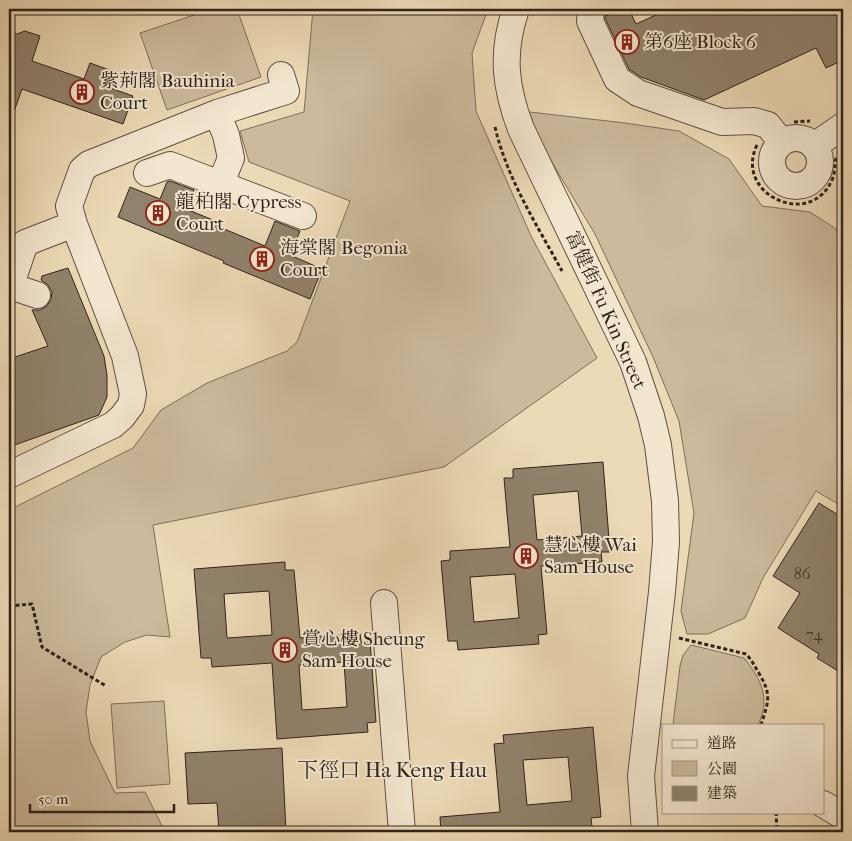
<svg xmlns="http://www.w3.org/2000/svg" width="852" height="841" viewBox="0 0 852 841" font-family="'IM FELL French Canon','Noto Serif TC',serif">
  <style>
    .green { fill: #ccba9b; stroke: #7e6e5b }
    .building { fill: #91826b; stroke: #2f231b; fill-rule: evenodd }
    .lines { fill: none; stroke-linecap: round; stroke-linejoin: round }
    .minor-casing { stroke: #5e5042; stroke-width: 28 }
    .path { stroke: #2f231b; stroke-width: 3; stroke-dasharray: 4 2.5; stroke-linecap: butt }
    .minor { stroke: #f3e6cf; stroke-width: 26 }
    .labels { text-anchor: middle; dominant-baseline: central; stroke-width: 4; stroke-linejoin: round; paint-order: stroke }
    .number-label { font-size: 16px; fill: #483b2f }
    .poi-label { font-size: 19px; fill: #2f231b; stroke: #f3e6cf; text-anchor: start }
    .street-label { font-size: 19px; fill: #2f231b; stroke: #f3e6cf }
    .quarter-label { font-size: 21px; fill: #2f231b; stroke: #f3e6cf }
  </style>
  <rect width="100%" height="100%" fill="#ecd9b5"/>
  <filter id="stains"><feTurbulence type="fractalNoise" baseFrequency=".004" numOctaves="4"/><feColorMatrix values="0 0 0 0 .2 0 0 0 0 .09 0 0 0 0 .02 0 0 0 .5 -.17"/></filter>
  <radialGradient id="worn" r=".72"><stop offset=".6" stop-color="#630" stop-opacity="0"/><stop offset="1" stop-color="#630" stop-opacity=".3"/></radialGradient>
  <!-- green -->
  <path class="green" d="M212 9H237L261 77 167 110 140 33Z
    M313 9H488L472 53 476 111 531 236 597 358 444 467 153 525 170 637 147 635 125 642 101 657 90 685 86 712 90 741 115 793 145 792 165 832H9V510L133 448 161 410 207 383 287 351 297 342 350 201 249 162 240 131 304 112Z
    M521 111 625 123 679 131 729 159 762 206 810 212 836 229 843 243V507L816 491 763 578 745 618 708 634H687L681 611 694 513 679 421 653 357 595 234Z
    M691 645 744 658C761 679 771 698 758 725H673L680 666 683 655Z
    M164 701 170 784 117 788 111 704Z"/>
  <!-- building -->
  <path class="building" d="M621 9H629L636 24 669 9H843V60L826 68 816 48 704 100 641 77 629 69 605 18V16Z
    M9 31 17 34 25 31 40 36 32 61 84 79 90 63 115 72 110 88 133 96 123 124 22 89 11 120 9 119Z
    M170 181 194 190 186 209 218 222 217 226 265 246 275 221 300 231 290 255 322 269 310 299 223 263 224 261 118 217 130 187 160 199 167 182Z
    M68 268 104 356 107 375V397L99 415 9 447V359L48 346 32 310H40L47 306 51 299 52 292 48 285 41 280 42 276Z
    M603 462 610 552H601L602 562 541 566 547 634 538 635 539 644 458 650 457 641H448L441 561 450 560V551L510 547 504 478H513V469ZM578 491 582 536 537 540 533 495ZM515 574 519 618 474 622 470 577Z
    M819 503 843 518V674L817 658 819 654 778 628 800 593 773 576Z
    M285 562V570H294L300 638 360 633 361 642 370 641 376 722 367 723 368 732 277 739 272 663 212 667 211 658H201L194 569ZM269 591 272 635 227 638 224 594ZM344 662 347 707 302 710 299 665Z
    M593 727 601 817 591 818 592 827 532 832H441L440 817 500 812 494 744 504 743 503 735ZM568 757 572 801 527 805 523 760Z
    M282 748 286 832H219L217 803 188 804 185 753Z"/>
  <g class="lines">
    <defs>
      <path id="minor" d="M516 9C501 53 505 87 521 129L633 362 651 416 658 445 665 501 666 542 662 592 641 776 645 832
        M591 9 590 21 617 79 638 93 722 122 754 121 768 125 782 143
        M217 113 226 135 231 158 220 185
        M772 162a24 24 0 1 1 48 0a24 24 0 1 1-48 0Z
        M814 146 843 126
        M147 173 170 165 303 216
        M10 286 37 295
        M9 290 25 243 74 224
        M9 475 113 425 122 417 131 405 133 394 125 356 74 224 69 206 82 170 89 164 217 113 286 91 281 75
        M384 603 402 832
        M823 804 843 816"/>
    </defs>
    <!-- minor casing -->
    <use href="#minor" class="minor-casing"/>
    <!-- path -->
    <path class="path" d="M794 122 810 121
      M495 127C507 179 537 225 562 271
      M757 145C733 194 810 230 832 180 835 173 835 165 836 157
      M9 606 32 604 42 647 106 686
      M679 638 746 654C752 660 755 667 760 675 772 696 768 702 761 725
      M776 812 777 832"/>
    <!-- minor -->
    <use href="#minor" class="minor"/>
  </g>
  <!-- icons -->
  <defs>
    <symbol id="building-ring" viewBox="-11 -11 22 22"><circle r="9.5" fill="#f3e6cf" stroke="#8f2418" stroke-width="1.5"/><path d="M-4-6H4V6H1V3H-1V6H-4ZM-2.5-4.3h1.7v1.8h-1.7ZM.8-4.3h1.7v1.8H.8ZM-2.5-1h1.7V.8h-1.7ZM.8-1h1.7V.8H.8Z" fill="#8f2418"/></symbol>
  </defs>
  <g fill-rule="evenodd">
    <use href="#building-ring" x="613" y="28" width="28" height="28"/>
    <use href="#building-ring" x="68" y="78" width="28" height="28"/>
    <use href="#building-ring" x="144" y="199" width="28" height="28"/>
    <use href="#building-ring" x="248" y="245" width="28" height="28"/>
    <use href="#building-ring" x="512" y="542" width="28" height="28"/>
    <use href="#building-ring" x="271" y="636" width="28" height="28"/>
  </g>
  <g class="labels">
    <!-- number labels -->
    <g class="number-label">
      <text x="802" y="573">86</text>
      <text x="814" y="634">74</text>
    </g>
    <!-- poi labels -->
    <g class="poi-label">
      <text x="644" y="42">第6座 Block 6</text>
      <text x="100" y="81">紫荊閣 Bauhinia<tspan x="100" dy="22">Court</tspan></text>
      <text x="176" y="202">龍柏閣 Cypress<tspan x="176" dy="22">Court</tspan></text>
      <text x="280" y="248">海棠閣 Begonia<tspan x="280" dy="22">Court</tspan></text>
      <text x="544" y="545">慧心樓 Wai<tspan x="544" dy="22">Sam House</tspan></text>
      <text x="302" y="639">賞心樓 Sheung<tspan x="302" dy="22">Sam House</tspan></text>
    </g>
    <!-- street labels -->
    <g class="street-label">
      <text transform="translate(606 310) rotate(66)">富健街 Fu Kin Street</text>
    </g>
    <!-- quarter labels -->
    <g class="quarter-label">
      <text x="392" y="770">下徑口 Ha Keng Hau</text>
    </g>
  </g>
  <!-- margin -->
  <rect width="852" height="841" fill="none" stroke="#ecd9b5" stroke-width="30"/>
  <rect x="10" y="10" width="832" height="821" fill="none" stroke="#2f231b" stroke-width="2.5"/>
  <rect x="15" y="15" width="822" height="811" fill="none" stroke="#2f231b"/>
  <!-- legend -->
  <rect x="662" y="724" width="162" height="90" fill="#f3e6cf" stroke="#a59887"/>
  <rect x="672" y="740" width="25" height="8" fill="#f3e6cf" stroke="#a59887"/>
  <text x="707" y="748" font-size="15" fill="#2f231b">道路</text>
  <rect x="672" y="761" width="25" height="15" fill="#ccba9b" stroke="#a59887"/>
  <text x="707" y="774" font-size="15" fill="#2f231b">公園</text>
  <rect x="672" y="786" width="25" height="15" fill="#91826b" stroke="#a59887"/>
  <text x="707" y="798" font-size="15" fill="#2f231b">建築</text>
  <!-- scale -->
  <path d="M30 804v8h144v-8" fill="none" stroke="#2f231b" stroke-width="2.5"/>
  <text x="38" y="804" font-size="15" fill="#2f231b" stroke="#f3e6cf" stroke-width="4" paint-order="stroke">50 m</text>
  <rect width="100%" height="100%" filter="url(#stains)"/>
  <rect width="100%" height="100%" fill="url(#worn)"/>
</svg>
